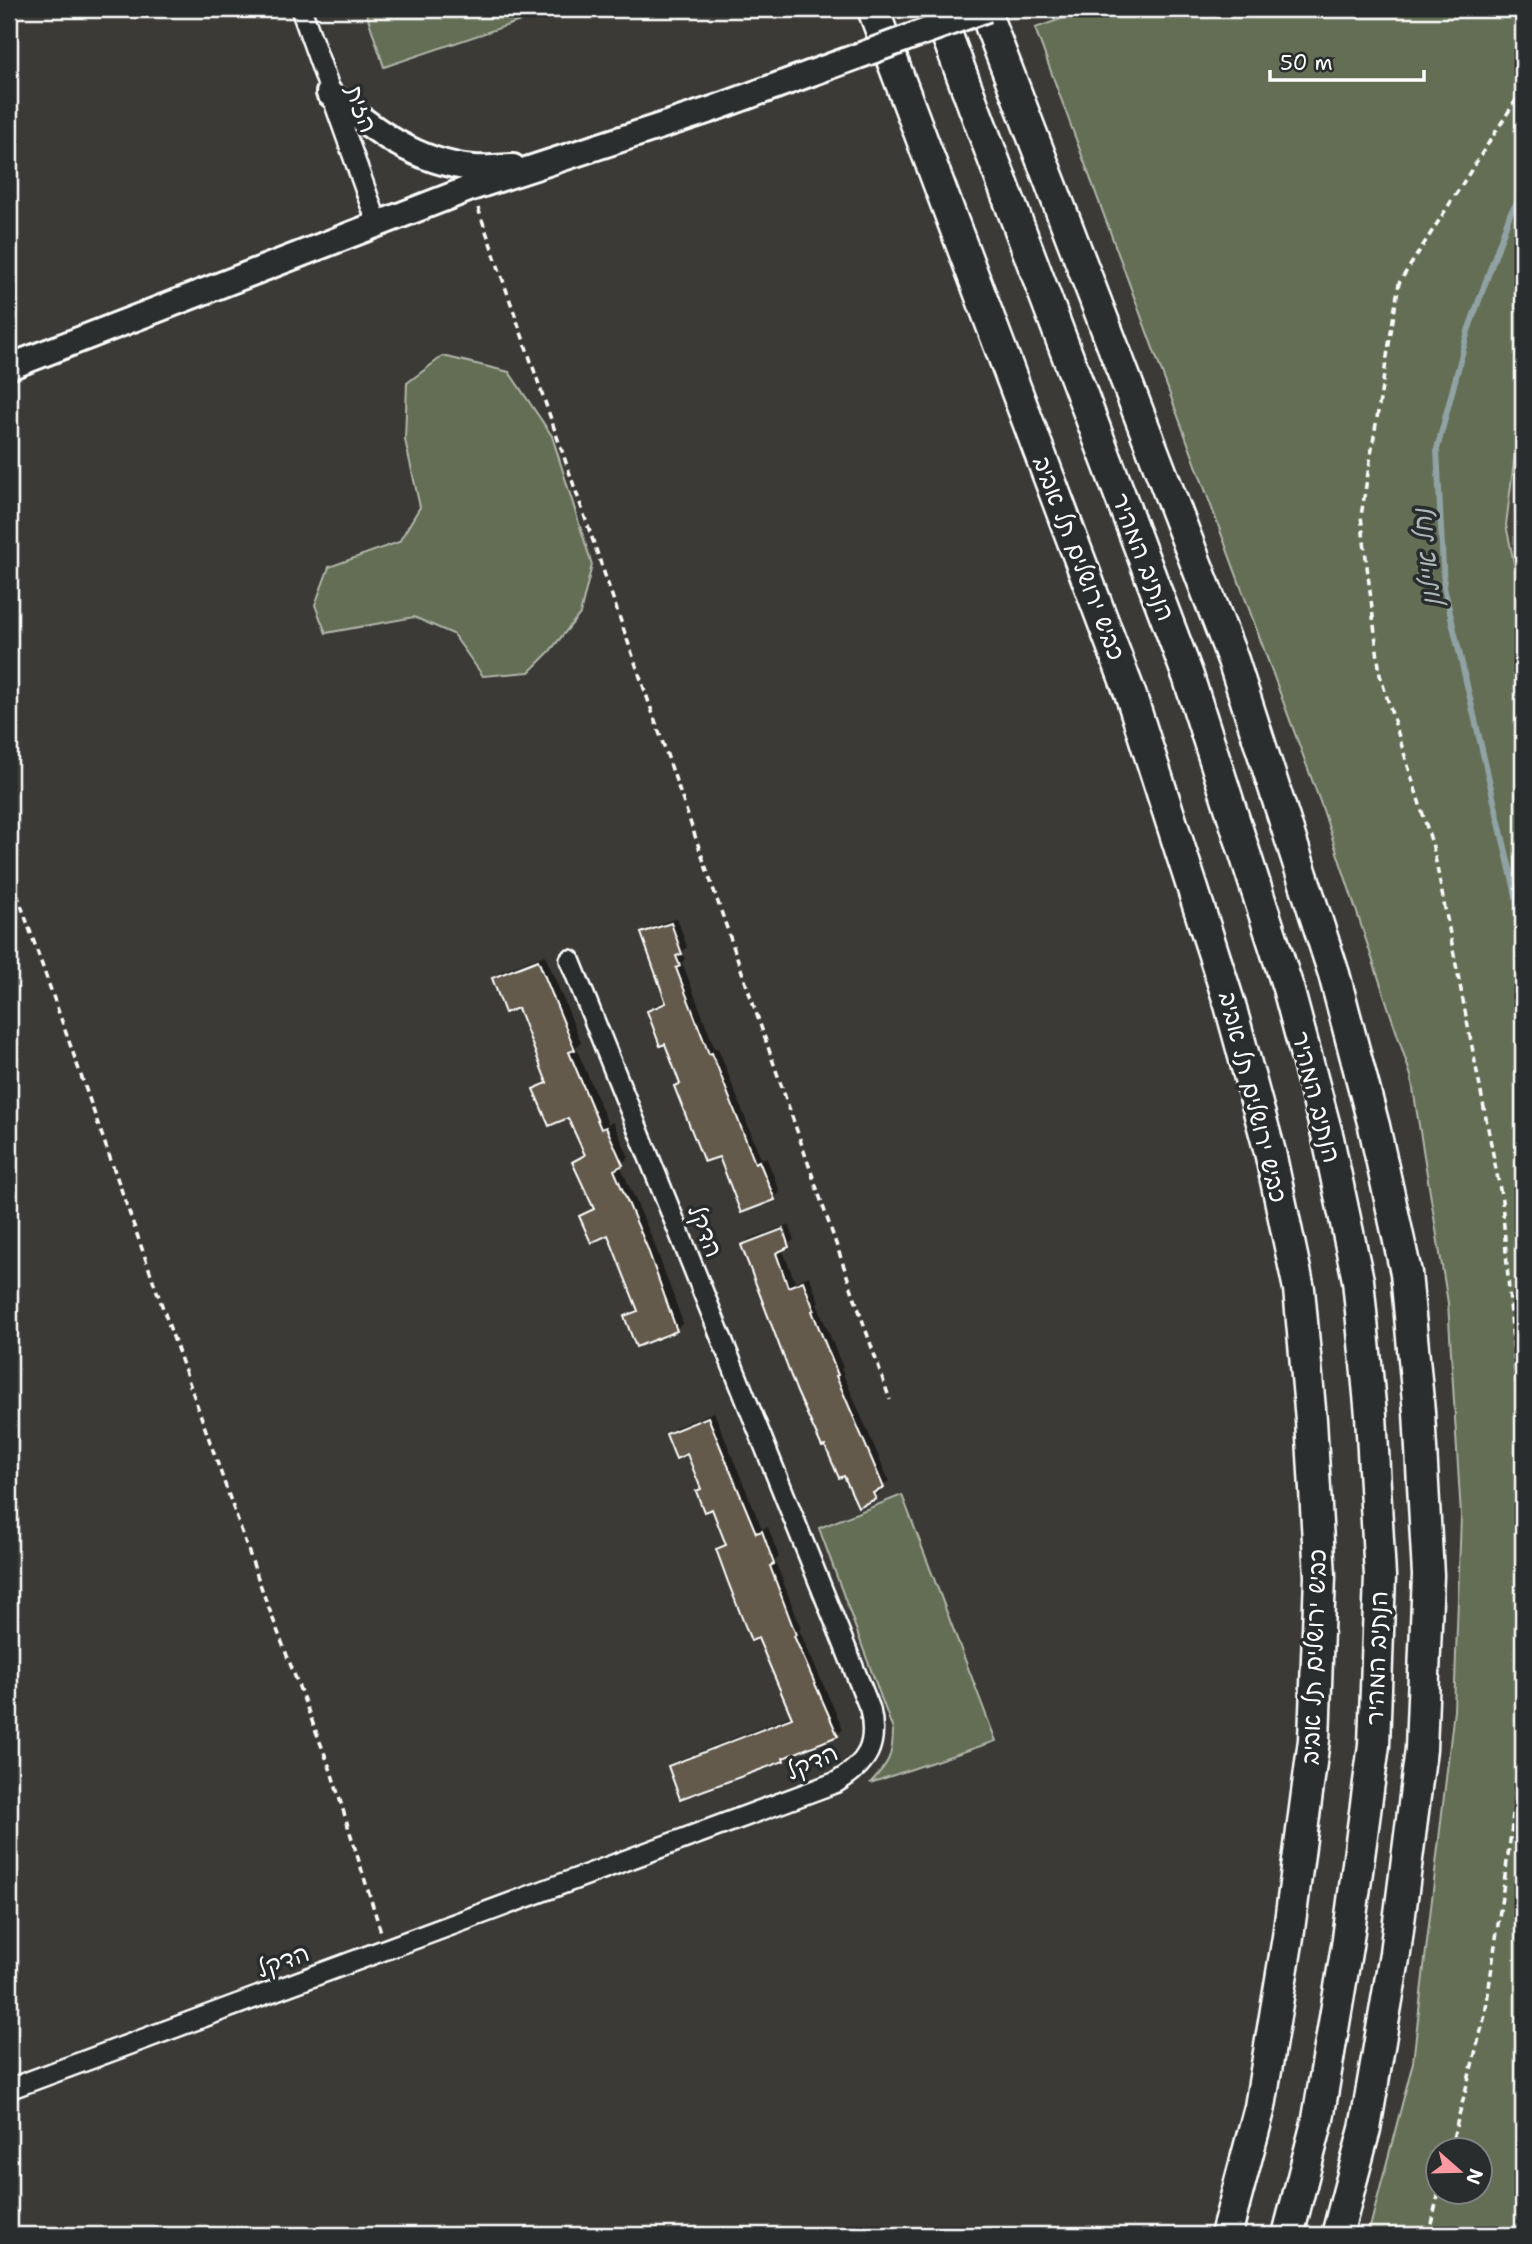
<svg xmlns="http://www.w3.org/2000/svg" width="1532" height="2244" viewBox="0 0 1532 2244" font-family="'Shantell Sans','Playpen Sans Hebrew',sans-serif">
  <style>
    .built { fill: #47443d }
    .green { fill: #636e55; stroke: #b1b6aa; stroke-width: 2; fill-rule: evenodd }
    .shadow { fill: #0007 }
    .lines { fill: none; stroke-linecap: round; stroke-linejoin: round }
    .stream { stroke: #90a2a4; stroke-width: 6 }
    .building { fill: #635a4b; stroke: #fff; stroke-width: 2 }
    .minor-casing { stroke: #fff; stroke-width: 24 }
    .major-casing { stroke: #fff; stroke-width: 30 }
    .highway-casing { stroke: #fff; stroke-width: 35 }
    .path { stroke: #fff; stroke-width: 3.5; stroke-dasharray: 7 5; stroke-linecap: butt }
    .minor { stroke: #2a2d2e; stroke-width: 19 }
    .major { stroke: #2a2d2e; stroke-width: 24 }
    .highway { stroke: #2a2d2e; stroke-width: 30 }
    .major-bridge-casing { stroke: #fff; stroke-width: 30; stroke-linecap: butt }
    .major-bridge { stroke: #2a2d2e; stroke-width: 24 }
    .labels { text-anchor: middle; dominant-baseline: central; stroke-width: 7; stroke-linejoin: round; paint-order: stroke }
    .street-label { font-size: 24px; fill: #fff; stroke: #2a2d2e }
    .water-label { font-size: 26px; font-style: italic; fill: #acb9bb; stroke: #2a2d2e }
  </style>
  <rect width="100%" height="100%" fill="#3b3a37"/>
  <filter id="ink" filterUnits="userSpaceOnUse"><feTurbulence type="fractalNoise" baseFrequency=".0143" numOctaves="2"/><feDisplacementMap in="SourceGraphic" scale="14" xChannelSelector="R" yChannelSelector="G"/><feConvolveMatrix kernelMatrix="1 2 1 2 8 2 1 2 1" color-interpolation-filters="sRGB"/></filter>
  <g filter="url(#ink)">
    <!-- built -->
    <path class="built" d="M1523 358V747L1486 461Z"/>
    <!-- green -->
    <path class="green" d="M365 9H556L384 67Z
      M1089 9H1523V403L1520 414 1506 525 1523 606V2235H1368L1413 2062 1454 1710 1461 1516 1448 1303 1411 1076 1322 807 1035 28ZM1438 2150H1480V2192H1438Z
      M443 356 509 372 552 436 592 565 580 614 550 651 529 672 483 676 453 634 414 617 326 633 315 605 329 567 399 542 420 507 405 440 407 383Z
      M902 1495 996 1741 870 1783C888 1764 893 1757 893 1730L819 1528Z"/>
    <!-- shadow -->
    <path class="shadow" d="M677 918 687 947 682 952 685 959 682 962 715 1049 718 1048 761 1159 766 1157 780 1192 774 1198 720 1155 676 1087 682 1081 666 1041 649 1011 655 1005 667 1001 643 934 649 928Z
      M545 955 581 1042 576 1047 608 1124 613 1122 629 1157 620 1165 653 1240 683 1323 676 1329 626 1316 638 1308 609 1232 581 1216 594 1207 574 1162 586 1153 569 1116 535 1089 547 1080 519 1005 494 978 500 972Z
      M789 1225 794 1240 782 1248 795 1282 809 1276 819 1302 817 1304 843 1368 841 1369 889 1481 880 1488 881 1491 875 1497 743 1245 749 1239Z
      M714 1412 762 1529 768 1527 779 1557 775 1561 801 1628 799 1630 843 1729 837 1735 788 1754 783 1759 670 1767 676 1761 793 1715 759 1636 718 1550 727 1543 713 1507 698 1491 702 1487 688 1452 668 1434 674 1428Z"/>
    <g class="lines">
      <!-- stream -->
      <path class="stream" d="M1523 194 1510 214 1468 331 1437 449 1444 587 1523 925
        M1515 2235 1523 2209"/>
    </g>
    <!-- building -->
    <path class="building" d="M671 923 682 954 676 956 680 966 676 968 709 1054 712 1053 755 1163 759 1161 775 1200 741 1213 719 1157 704 1162 674 1086 680 1084 665 1044 660 1046 647 1011 666 1003 641 933Z
      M538 960 575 1050 569 1052 601 1129 606 1127 623 1165 614 1170 647 1247 677 1331 636 1347 624 1316 638 1311 608 1235 591 1243 579 1216 594 1209 572 1162 585 1155 568 1118 549 1126 533 1089 547 1083 518 1008 505 1013 492 978Z
      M783 1229 789 1247 776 1253 788 1287 803 1281 814 1310 812 1311 838 1375 836 1376 884 1488 873 1493 876 1499 858 1507 844 1476 839 1478 825 1446 822 1447 797 1392 741 1245Z
      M708 1417 756 1533 762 1531 774 1564 770 1566 796 1635 794 1636 838 1736 783 1758 784 1761 680 1799 668 1766 792 1718 758 1638 751 1641 728 1582 716 1549 726 1545 712 1509 704 1512 696 1491 701 1489 687 1454 676 1459 666 1434Z"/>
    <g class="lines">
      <defs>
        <path id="minor" d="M301 9 378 225
          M9 2089 837 1782C868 1763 878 1745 870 1709L570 960"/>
        <path id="major" d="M329 93C372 129 416 163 474 168 487 169 500 167 513 167
          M9 367 471 188 710 110"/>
        <path id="highway" d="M873 9 1131 696 1230 1005 1270 1152 1299 1289 1311 1420 1320 1576 1314 1740 1288 1937 1260 2107 1226 2235
          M937 9 1188 676 1288 988 1328 1138 1358 1280 1371 1415 1380 1576 1374 1745 1347 1946 1318 2119 1288 2235
          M984 9 1233 660 1334 974 1374 1126 1406 1273 1419 1412 1428 1575 1421 1749 1395 1953 1365 2129 1337 2235"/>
      </defs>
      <!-- minor casing -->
      <use href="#minor" class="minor-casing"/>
      <!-- major casing -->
      <use href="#major" class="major-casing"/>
      <!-- highway casing -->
      <use href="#highway" class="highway-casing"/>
      <!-- path -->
      <path class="path" d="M1523 89 1399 283 1361 516 1380 675 1433 847 1502 1200 1523 1472
        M478 208 890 1400
        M9 871 265 1598 330 1768 381 1932
        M1450 2150 1485 2015 1511 1834 1523 1707
        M1428 2235 1439 2192"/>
      <!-- minor -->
      <use href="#minor" class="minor"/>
      <!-- major -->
      <use href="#major" class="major"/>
      <!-- highway -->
      <use href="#highway" class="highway"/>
      <defs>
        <path id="major-bridge" d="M710 110 987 9"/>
      </defs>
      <!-- major-bridge casing -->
      <use href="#major-bridge" class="major-bridge-casing"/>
      <!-- major-bridge -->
      <use href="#major-bridge" class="major-bridge"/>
    </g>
  </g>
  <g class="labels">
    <!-- street labels -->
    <g class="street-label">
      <text transform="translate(361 109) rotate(70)">הזית</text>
      <text transform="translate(1143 557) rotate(69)">הנתיב המהיר</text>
      <text transform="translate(1079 558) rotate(69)">כביש ירושלים תל אביב</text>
      <text transform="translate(1253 1097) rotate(76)">כביש ירושלים תל אביב</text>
      <text transform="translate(1316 1097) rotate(76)">הנתיב המהיר</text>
      <text transform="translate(705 1231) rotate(68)">הדקל</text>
      <text transform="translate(1314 1657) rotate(-88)">כביש ירושלים תל אביב</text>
      <text transform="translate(1377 1658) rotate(-88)">הנתיב המהיר</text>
      <text transform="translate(812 1762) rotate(-24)">הדקל</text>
      <text transform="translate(283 1961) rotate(-20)">הדקל</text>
    </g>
    <!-- water labels -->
    <g class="water-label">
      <text transform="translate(1426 558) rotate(-96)">נחל איילון</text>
    </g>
  </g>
  <!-- margin -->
  <rect width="1532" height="2244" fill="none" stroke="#2a2d2e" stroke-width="35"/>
  <rect x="18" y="18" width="1497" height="2209" fill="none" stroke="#fff" stroke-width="2.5" filter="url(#ink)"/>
  <!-- north arrow -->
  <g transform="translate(1459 2171) rotate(110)"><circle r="33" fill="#2a2d2e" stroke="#7f8182" stroke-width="2"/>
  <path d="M0-5L12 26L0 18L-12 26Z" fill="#ff9aa2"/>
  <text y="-10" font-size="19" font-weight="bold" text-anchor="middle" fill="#ffffff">N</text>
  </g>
  <!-- scale -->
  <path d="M1270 70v10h154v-10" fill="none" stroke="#ffffff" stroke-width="3.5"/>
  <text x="1280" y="70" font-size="21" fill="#ffffff" stroke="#2a2d2e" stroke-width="5" paint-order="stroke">50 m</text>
</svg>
